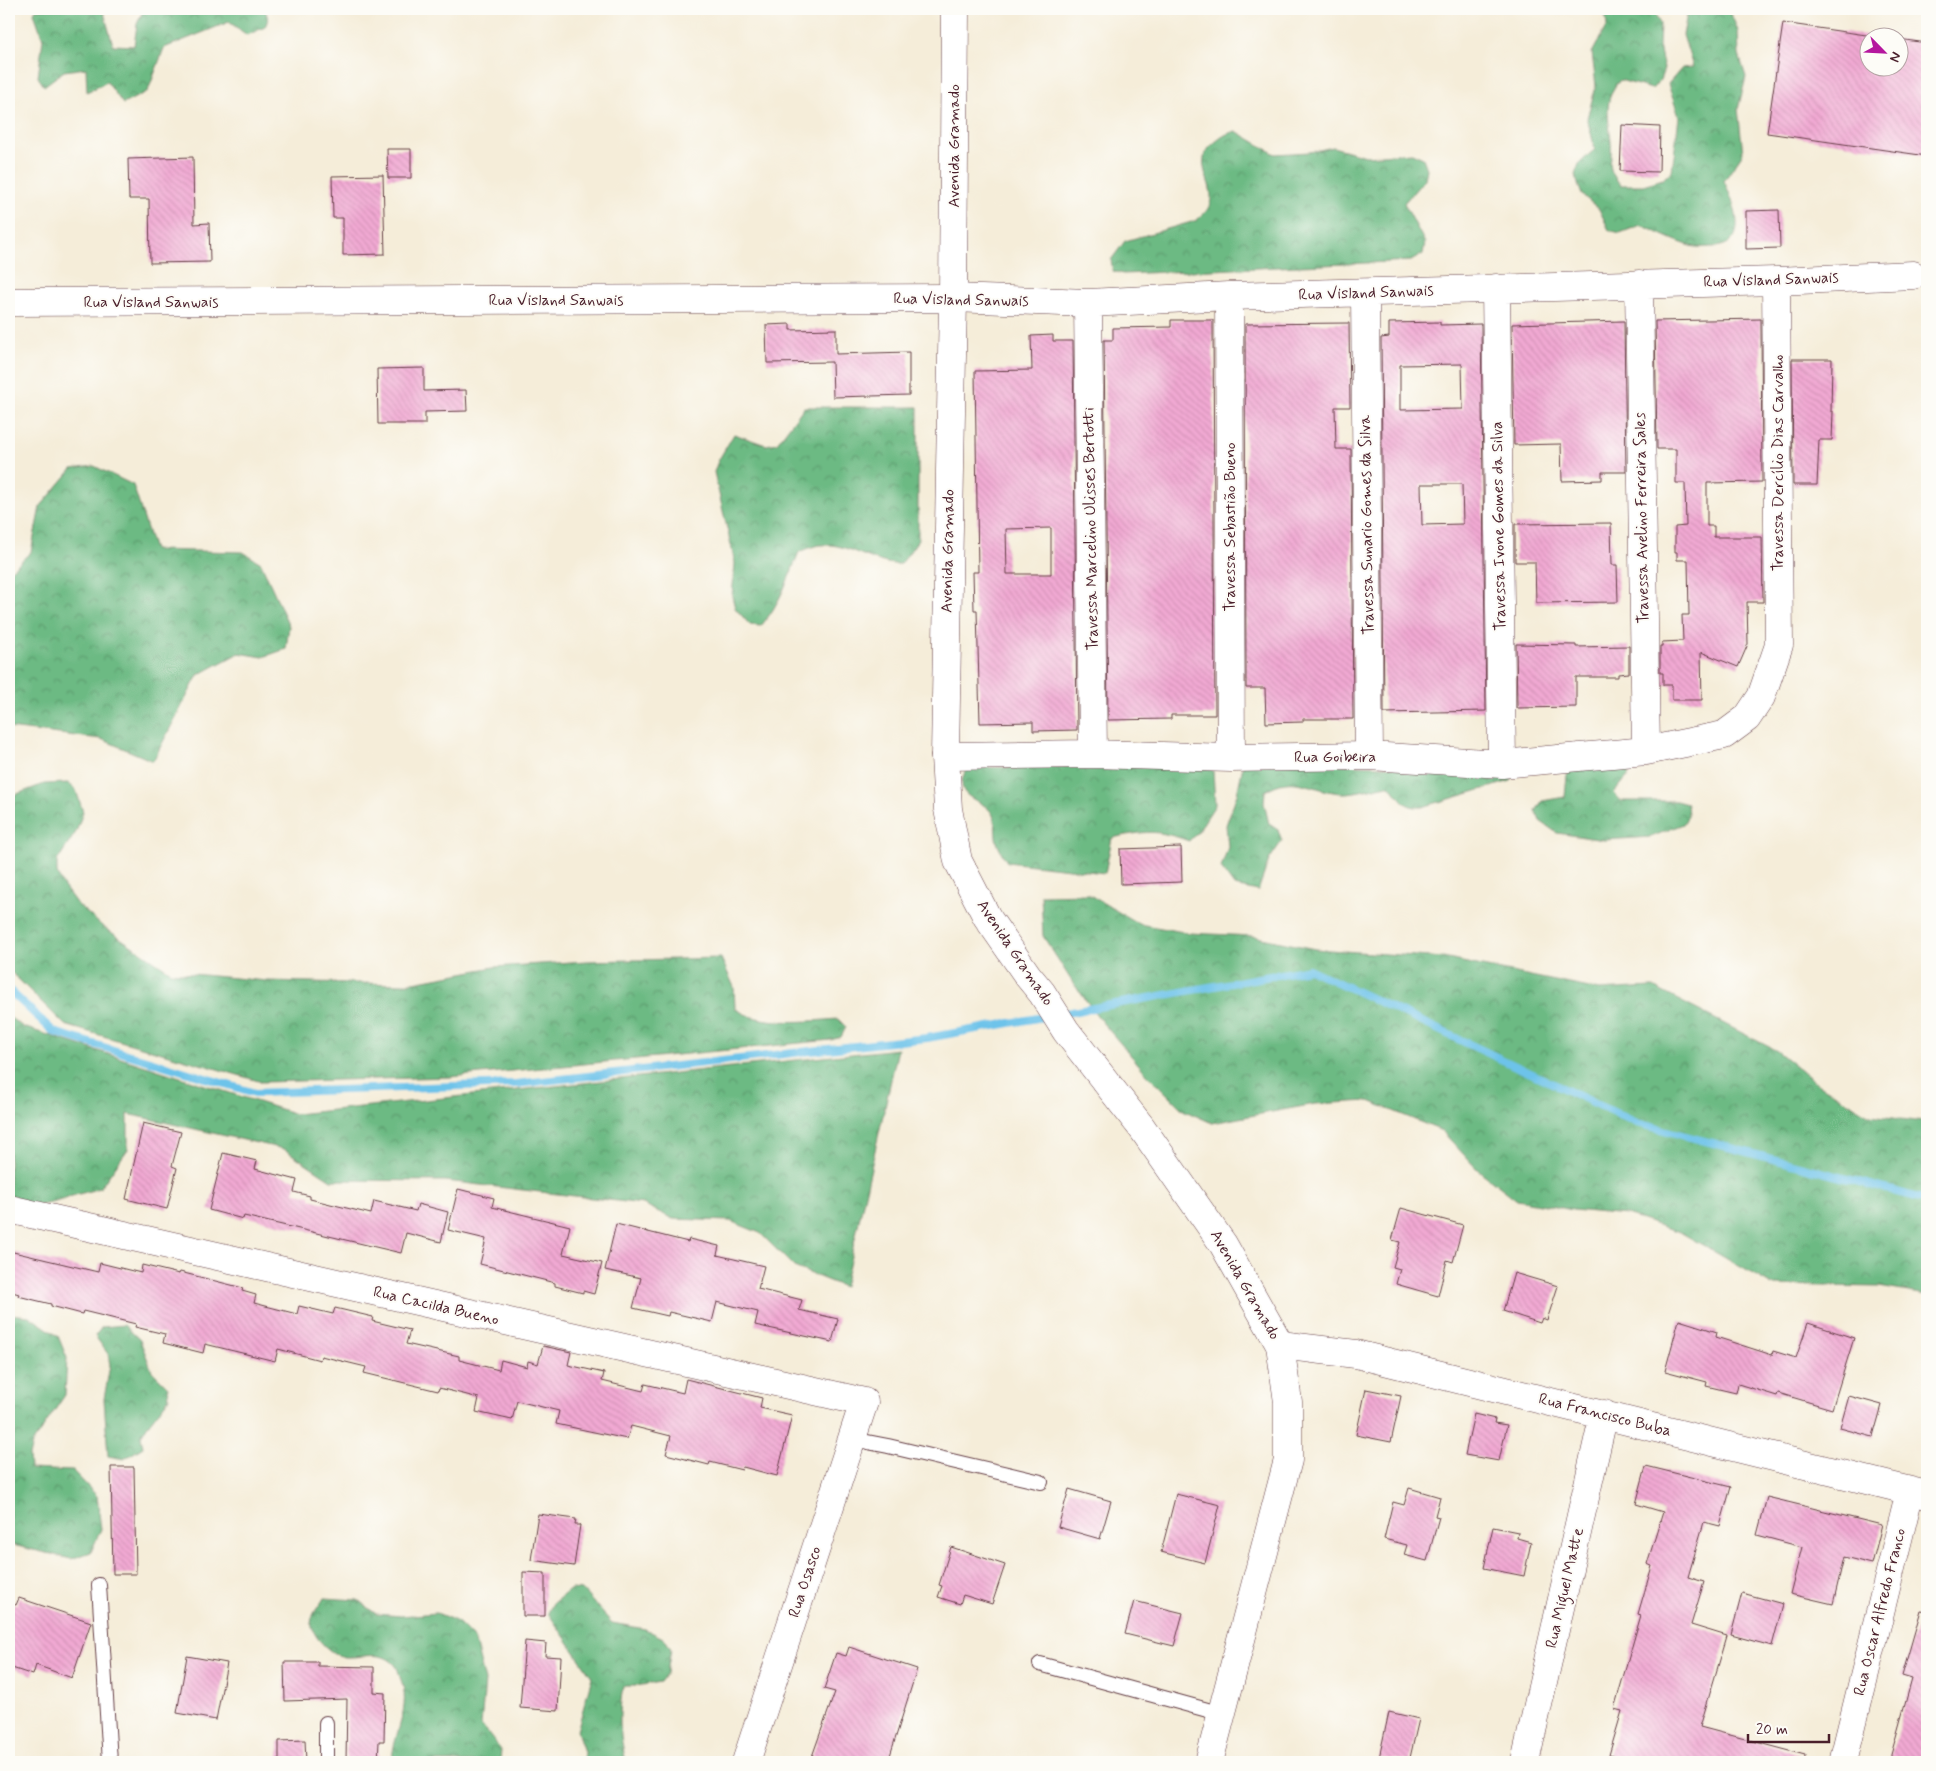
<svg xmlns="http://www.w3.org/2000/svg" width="1936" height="1771" viewBox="0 0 1936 1771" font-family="Mynerve,sans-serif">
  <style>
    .forest { fill: url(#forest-crowns); stroke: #5b6c57 }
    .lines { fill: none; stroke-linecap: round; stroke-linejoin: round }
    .stream { stroke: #6dc3ea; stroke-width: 8 }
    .building { fill: url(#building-back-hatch); fill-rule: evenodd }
    .service-casing { stroke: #643e45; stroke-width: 16 }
    .minor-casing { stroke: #643e45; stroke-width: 29 }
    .tertiary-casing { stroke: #643e45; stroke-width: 29 }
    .service { stroke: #fff; stroke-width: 14 }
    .minor { stroke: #fff; stroke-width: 28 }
    .tertiary { stroke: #fff; stroke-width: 28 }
    .labels { text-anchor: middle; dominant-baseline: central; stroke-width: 4; stroke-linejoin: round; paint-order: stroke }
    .street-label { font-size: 16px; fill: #4a1f2b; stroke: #fdfcf7 }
  </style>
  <defs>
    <pattern id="forest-crowns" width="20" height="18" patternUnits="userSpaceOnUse" patternTransform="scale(1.25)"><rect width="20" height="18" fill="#6cba83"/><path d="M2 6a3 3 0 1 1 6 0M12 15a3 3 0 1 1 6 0" fill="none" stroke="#5b976b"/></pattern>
    <pattern id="building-back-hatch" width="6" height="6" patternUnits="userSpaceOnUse" patternTransform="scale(1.25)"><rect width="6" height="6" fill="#f1a9d3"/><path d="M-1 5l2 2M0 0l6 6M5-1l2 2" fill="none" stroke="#d091b5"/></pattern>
  </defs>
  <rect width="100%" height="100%" fill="#fdfcf7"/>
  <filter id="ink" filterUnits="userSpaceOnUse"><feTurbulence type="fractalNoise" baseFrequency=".02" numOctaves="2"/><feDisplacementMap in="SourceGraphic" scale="10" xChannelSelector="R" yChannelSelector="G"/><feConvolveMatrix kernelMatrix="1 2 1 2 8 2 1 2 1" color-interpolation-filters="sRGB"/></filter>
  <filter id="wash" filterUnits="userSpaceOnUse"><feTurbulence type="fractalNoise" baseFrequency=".0096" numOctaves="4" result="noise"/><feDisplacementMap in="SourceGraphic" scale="20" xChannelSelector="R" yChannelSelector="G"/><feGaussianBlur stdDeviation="1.12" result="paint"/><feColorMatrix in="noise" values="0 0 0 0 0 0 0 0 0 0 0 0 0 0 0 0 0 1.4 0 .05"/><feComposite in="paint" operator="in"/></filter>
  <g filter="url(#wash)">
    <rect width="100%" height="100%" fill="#f5edd9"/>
    <!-- forest -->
    <path class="forest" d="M36 9H103L113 45 134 46 137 24 144 9H265L268 19 265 27 247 35 229 22 164 48 148 91 123 104 107 82 87 92 86 68 64 71 44 86 38 77 43 39 34 13Z
      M1602 9H1653L1660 24 1659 46 1664 69 1660 80 1652 89 1620 80C1602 100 1609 118 1611 142 1613 164 1604 166 1621 185H1643L1663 179 1672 171 1679 117 1668 84 1682 68 1693 67 1683 35 1688 9H1729L1738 31 1739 55 1746 77 1738 109 1743 153 1724 181C1734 203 1753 247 1711 247 1704 247 1697 248 1691 246 1674 241 1657 232 1641 225L1620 233 1609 230 1599 209 1582 195 1575 175 1579 164 1595 149 1587 118 1596 86 1592 53 1607 25 1605 14Z
      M1236 131 1275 154 1310 152 1333 147 1366 156 1412 153 1423 158 1427 169 1425 179 1404 203 1425 243 1423 254 1411 261 1123 274 1113 271 1111 260 1125 241 1195 221C1235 195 1184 169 1213 144 1221 137 1225 134 1236 131Z
      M804 407H918V540L901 564C874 566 848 542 821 545 814 545 806 550 799 552 788 579 780 604 761 626L750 625 735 608 732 596 735 563 714 472 718 461 734 434 766 445 777 443Z
      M94 466 133 485 154 550 243 552 261 563 289 626 286 649 263 657 239 653 198 675 153 761 101 739 9 728V572L31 552 40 507 72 469Z
      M1244 761 1516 771 1511 781 1422 807C1400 808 1403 796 1388 785 1375 787 1354 794 1341 793 1313 791 1294 772 1265 791L1264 803 1269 824 1278 830 1282 841 1269 860 1258 891 1234 886 1221 868 1228 847 1226 825 1237 794Z
      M1203 764 1213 770 1215 805 1197 833 1189 841C1155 829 1146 831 1112 838L1105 873 1007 862C1003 855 997 846 996 837 995 831 996 824 994 818 988 796 948 803 967 768Z
      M1625 764 1629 775 1614 793 1621 801H1676L1687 804 1688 816 1683 824 1651 837 1604 840 1557 833 1540 821 1536 811 1542 801 1565 797 1567 775 1573 767Z
      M68 783 76 790 83 812 76 832 57 861V873L62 884 76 903 102 926 171 972 267 981 403 984 494 967 587 961 721 958 734 987 735 1008C758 1027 810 1021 838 1019L846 1027 841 1037 831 1040 450 1077 262 1082 65 1025 9 970V797L44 784Z
      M1088 894 1139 924 1189 933 1252 936 1315 949 1443 958 1599 990 1653 987 1777 1051 1818 1084 1870 1115 1924 1122 1927 1119V1295L1879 1287 1772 1285 1680 1232 1626 1215 1573 1210 1517 1200 1477 1169 1442 1131 1369 1101 1315 1104 1212 1123 1183 1110 1146 1073 1102 1022 1071 980 1043 936 1041 895Z
      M9 1017 23 1027 296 1114 898 1049 844 1287 794 1267 760 1233 730 1221 673 1219 643 1204 446 1181 331 1180 284 1149 128 1114V1149L100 1188 30 1208 9 1195Z
      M9 1314 29 1316 58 1336 67 1358 65 1395 32 1444 29 1456 30 1469 73 1471 97 1496 101 1529 91 1552 71 1559 9 1544Z
      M124 1325 140 1340 152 1371 168 1387 169 1398 147 1426 141 1436 143 1447 124 1459 108 1456 104 1399 110 1365 108 1354 95 1336 102 1327Z
      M571 1589 582 1590 612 1623 645 1629 665 1639 671 1649 667 1673 660 1682 636 1686H623C618 1717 619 1731 626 1762H583L584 1752 577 1731 592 1677 548 1613 553 1603Z
      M324 1598 358 1600 376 1614 401 1616 437 1613 458 1622 474 1638 485 1681 481 1725 501 1750 500 1762H392C393 1731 413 1709 400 1677 399 1673 398 1669 396 1666 382 1649 364 1658 346 1657 332 1657 307 1633 312 1618 314 1611 321 1604 324 1598Z"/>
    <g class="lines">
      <!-- stream -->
      <path class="stream" d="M9 990 54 1032 255 1093 516 1084 927 1038 1309 969 1637 1123 1927 1200"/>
    </g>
    <g id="blocks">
      <!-- building -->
      <path class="building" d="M1783 23 1887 38H1868V68H1898V39L1927 43V156L1767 133Z
        M1622 125 1660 127 1659 172 1620 171Z
        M387 149H411V178H388Z
        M193 157 194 224 209 223 210 262 150 263 149 199H129L128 159Z
        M383 175 385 254 343 255V218H333L332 176Z
        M1779 210 1780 248 1746 249V211Z
        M1761 319 1762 482 1707 483V526H1714V537H1762L1763 602H1747L1748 644 1738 667 1701 652 1702 700H1672V685H1663V673H1660V646H1662V642L1683 641 1682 615H1689L1688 560H1677V552H1675V527L1686 526 1685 483H1676V449H1657L1655 321Z
        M1171 320H1213L1215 715H1171V719L1108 720 1104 340H1113V328L1171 327Z
        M1624 321 1626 472H1602V480L1562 481 1561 444 1514 445 1512 324Z
        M1440 322V325L1481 324 1486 711 1384 713 1381 338 1389 337V323ZM1462 364 1463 409 1400 410V365ZM1421 484H1462L1463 524 1422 525Z
        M1349 323 1350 407H1335L1336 449H1351L1353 719H1303V722L1266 723 1265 688H1246L1245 324Z
        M790 324V330L836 329V354L909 352V395L833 397 832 362 767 363 766 325Z
        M1053 335V341H1073L1077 730 1033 731V722L980 723 977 610H974L973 572H978L975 371 1032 370 1031 336ZM1051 528V574H1007L1006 529Z
        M1792 359H1832L1831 412H1833L1832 440H1819L1817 485H1793Z
        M424 368V391L466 390 467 411 425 412V424H378L377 369Z
        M1611 523 1612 565H1617L1618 602 1536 603 1535 562H1515V524Z
        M1516 644 1576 645V647L1629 646V673L1618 674V677H1576V707L1517 708Z
        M1181 847 1182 882 1121 884 1120 849Z
        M143 1123 181 1132 172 1166 177 1168 167 1209 126 1199Z
        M223 1153 257 1161 255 1169 297 1180 294 1192 310 1196V1199L371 1214 374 1201 416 1211 418 1204 448 1212 441 1242 406 1233 401 1253 244 1216 243 1219 209 1210Z
        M458 1189 494 1198 492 1207 570 1226 563 1254 602 1263 594 1294 583 1291V1293L555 1286V1283L480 1264 486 1239 448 1230Z
        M1401 1208 1463 1225 1453 1262 1447 1260 1438 1296 1396 1284 1400 1269 1393 1267 1400 1242 1392 1240Z
        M616 1224 688 1242 689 1239 719 1246 717 1255 764 1266 758 1289 802 1300 799 1310 838 1319 832 1342 755 1325 758 1312 717 1302 712 1322 669 1312 668 1316 633 1308 641 1278 605 1270Z
        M9 1251 98 1272 100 1263 141 1273 142 1265 179 1274 180 1272 243 1288 242 1291 256 1295 254 1303 297 1314 299 1306 333 1314 335 1308 373 1317 372 1321 410 1330 406 1344 459 1356V1360L499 1370 501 1360 527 1367 528 1361 538 1364 543 1346 571 1352 568 1365 604 1373 602 1381 643 1391 645 1384 683 1393 686 1379 762 1398 760 1408 792 1415 777 1476 743 1467 742 1470 710 1462 709 1465 666 1454 671 1436 631 1426 627 1439 556 1424 559 1411 517 1401 512 1420 476 1412 479 1398 439 1388 438 1391 364 1373 366 1367 321 1356 320 1360 278 1349 275 1361 205 1344 203 1353 163 1343 165 1334 135 1327 136 1324 83 1311 82 1314 51 1306V1304L18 1296 19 1294 9 1291Z
        M1514 1273 1558 1286 1547 1320 1542 1318 1540 1323 1503 1311Z
        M1679 1320 1717 1332 1716 1337 1772 1355 1773 1351 1796 1358 1808 1323 1854 1338 1832 1409 1778 1393 1777 1396 1738 1384 1736 1393 1706 1386 1707 1382 1665 1371Z
        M1366 1389 1401 1396 1391 1442 1356 1435Z
        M1849 1396 1882 1405 1873 1437 1840 1428Z
        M1474 1414 1495 1419 1494 1423 1507 1425 1499 1461 1465 1455Z
        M1646 1466 1731 1487 1720 1526 1704 1522 1688 1577 1704 1582 1691 1625 1727 1636 1700 1727 1805 1755 1804 1762H1634L1609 1755 1622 1711 1614 1709 1641 1615 1638 1614 1652 1566 1647 1564 1663 1512 1636 1504Z
        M111 1467H134L136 1574H113Z
        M1409 1488 1440 1497 1435 1516 1439 1517 1427 1561 1404 1555 1407 1545 1384 1539 1393 1502 1404 1505Z
        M1069 1489 1111 1501 1100 1539 1058 1527Z
        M1176 1494 1220 1505 1205 1563 1161 1552Z
        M1767 1497 1882 1525 1872 1564 1844 1557 1833 1604 1790 1594 1802 1547 1757 1535Z
        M538 1514 576 1519 575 1525H580L574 1566 531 1560Z
        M1493 1527 1518 1532 1517 1538 1531 1542 1524 1576 1484 1568Z
        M951 1547 1005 1565 992 1604 963 1595 960 1604 938 1597 942 1586 939 1585Z
        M523 1572 545 1573V1616H523Z
        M1742 1593 1783 1604 1772 1646 1731 1635Z
        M19 1598 91 1622 72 1678 36 1665 33 1675 9 1667V1603L16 1605Z
        M1134 1601 1183 1613 1174 1646 1125 1634Z
        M1921 1610 1927 1611V1762H1889L1912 1679 1902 1676Z
        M525 1641 546 1643 545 1656 561 1657 558 1711 520 1708Z
        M849 1647 917 1669 888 1762H810L835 1692 824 1689 836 1653 846 1656Z
        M187 1656 227 1663 216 1720 177 1713Z
        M284 1662H318V1666L374 1667V1692L385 1693 384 1741H379L378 1762H346L347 1699 285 1701Z
        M1389 1712 1419 1719 1409 1762 1379 1758Z
        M305 1740 306 1762H279V1741Z"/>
    </g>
  </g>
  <g filter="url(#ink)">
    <use href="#blocks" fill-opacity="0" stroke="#643e45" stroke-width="1"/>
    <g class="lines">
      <defs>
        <path id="service" d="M852 1439 888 1446 1041 1482
          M99 1585 110 1762
          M1040 1664 1222 1714
          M326 1723V1762"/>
        <path id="minor" d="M1639 284 1646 751
          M1496 288 1502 764
          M1365 293 1369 756
          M1229 296 1231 758
          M9 302 953 298 1088 303 1229 296 1776 281 1913 275
          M1088 303 1093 754
          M945 756 1093 754 1231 758 1369 756 1502 764 1646 751 1724 735 1747 718 1761 697 1779 645 1776 281
          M9 1209 864 1402 746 1762
          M1280 1345 1356 1354 1927 1495
          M1525 1762 1604 1414
          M1843 1762 1910 1491"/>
        <path id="tertiary" d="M955 9 953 298 945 756 948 809 958 861 987 917 1028 976 1042 993 1066 1031 1142 1128 1223 1244 1280 1345 1288 1402V1460L1209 1762"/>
      </defs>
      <!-- service casing -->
      <use href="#service" class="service-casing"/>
      <!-- minor casing -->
      <use href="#minor" class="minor-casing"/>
      <!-- tertiary casing -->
      <use href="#tertiary" class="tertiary-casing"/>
      <!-- service -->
      <use href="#service" class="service"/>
      <!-- minor -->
      <use href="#minor" class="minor"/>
      <!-- tertiary -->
      <use href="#tertiary" class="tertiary"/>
    </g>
  </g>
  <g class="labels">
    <!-- street labels -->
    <g class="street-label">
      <text transform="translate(954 146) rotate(-90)">Avenida Gramado</text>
      <text transform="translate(1771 280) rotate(-2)">Rua Visland Sanwais</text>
      <text transform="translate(1366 293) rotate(-2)">Rua Visland Sanwais</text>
      <text x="556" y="300">Rua Visland Sanwais</text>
      <text transform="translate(961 300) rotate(1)">Rua Visland Sanwais</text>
      <text x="151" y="302">Rua Visland Sanwais</text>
      <text transform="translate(1778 463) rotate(-90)">Travessa Dercílio Dias Carvalho</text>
      <text transform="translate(1642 518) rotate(-91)">Travessa Avelino Ferreira Sales</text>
      <text transform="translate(1367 525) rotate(-91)">Travessa Sunario Gomes da Silva</text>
      <text transform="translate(1499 526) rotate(-91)">Travessa Ivone Gomes da Silva</text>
      <text transform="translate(1230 527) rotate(-90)">Travessa Sebastião Bueno</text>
      <text transform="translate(1091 529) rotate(-91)">Travessa Marcelino Ulisses Bertotti</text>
      <text transform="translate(948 551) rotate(-89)">Avenida Gramado</text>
      <text x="1335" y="757">Rua Goibeira</text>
      <text transform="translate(1015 953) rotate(56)">Avenida Gramado</text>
      <text transform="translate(1245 1285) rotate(60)">Avenida Gramado</text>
      <text transform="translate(436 1306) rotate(13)">Rua Cacilda Bueno</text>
      <text transform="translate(1605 1415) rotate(14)">Rua Francisco Buba</text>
      <text transform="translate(805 1582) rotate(-72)">Rua Osasco</text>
      <text transform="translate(1565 1588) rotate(-77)">Rua Miguel Matte</text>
      <text transform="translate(1880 1612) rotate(-76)">Rua Oscar Alfredo Franco</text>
    </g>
  </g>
  <!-- margin -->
  <rect width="1936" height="1771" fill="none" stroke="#fdfcf7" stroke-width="30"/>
  <!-- north arrow -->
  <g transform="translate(1884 52) rotate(114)"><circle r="24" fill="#fdfcf7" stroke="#b5a4a5"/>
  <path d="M0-4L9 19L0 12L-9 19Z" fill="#b5179e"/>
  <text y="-8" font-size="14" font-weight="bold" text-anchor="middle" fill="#4a1f2b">N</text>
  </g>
  <!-- scale -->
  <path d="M1748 1734v8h81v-8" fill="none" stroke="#4a1f2b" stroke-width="2.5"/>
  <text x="1756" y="1734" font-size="15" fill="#4a1f2b" stroke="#fdfcf7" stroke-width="4" paint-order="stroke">20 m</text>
</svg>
